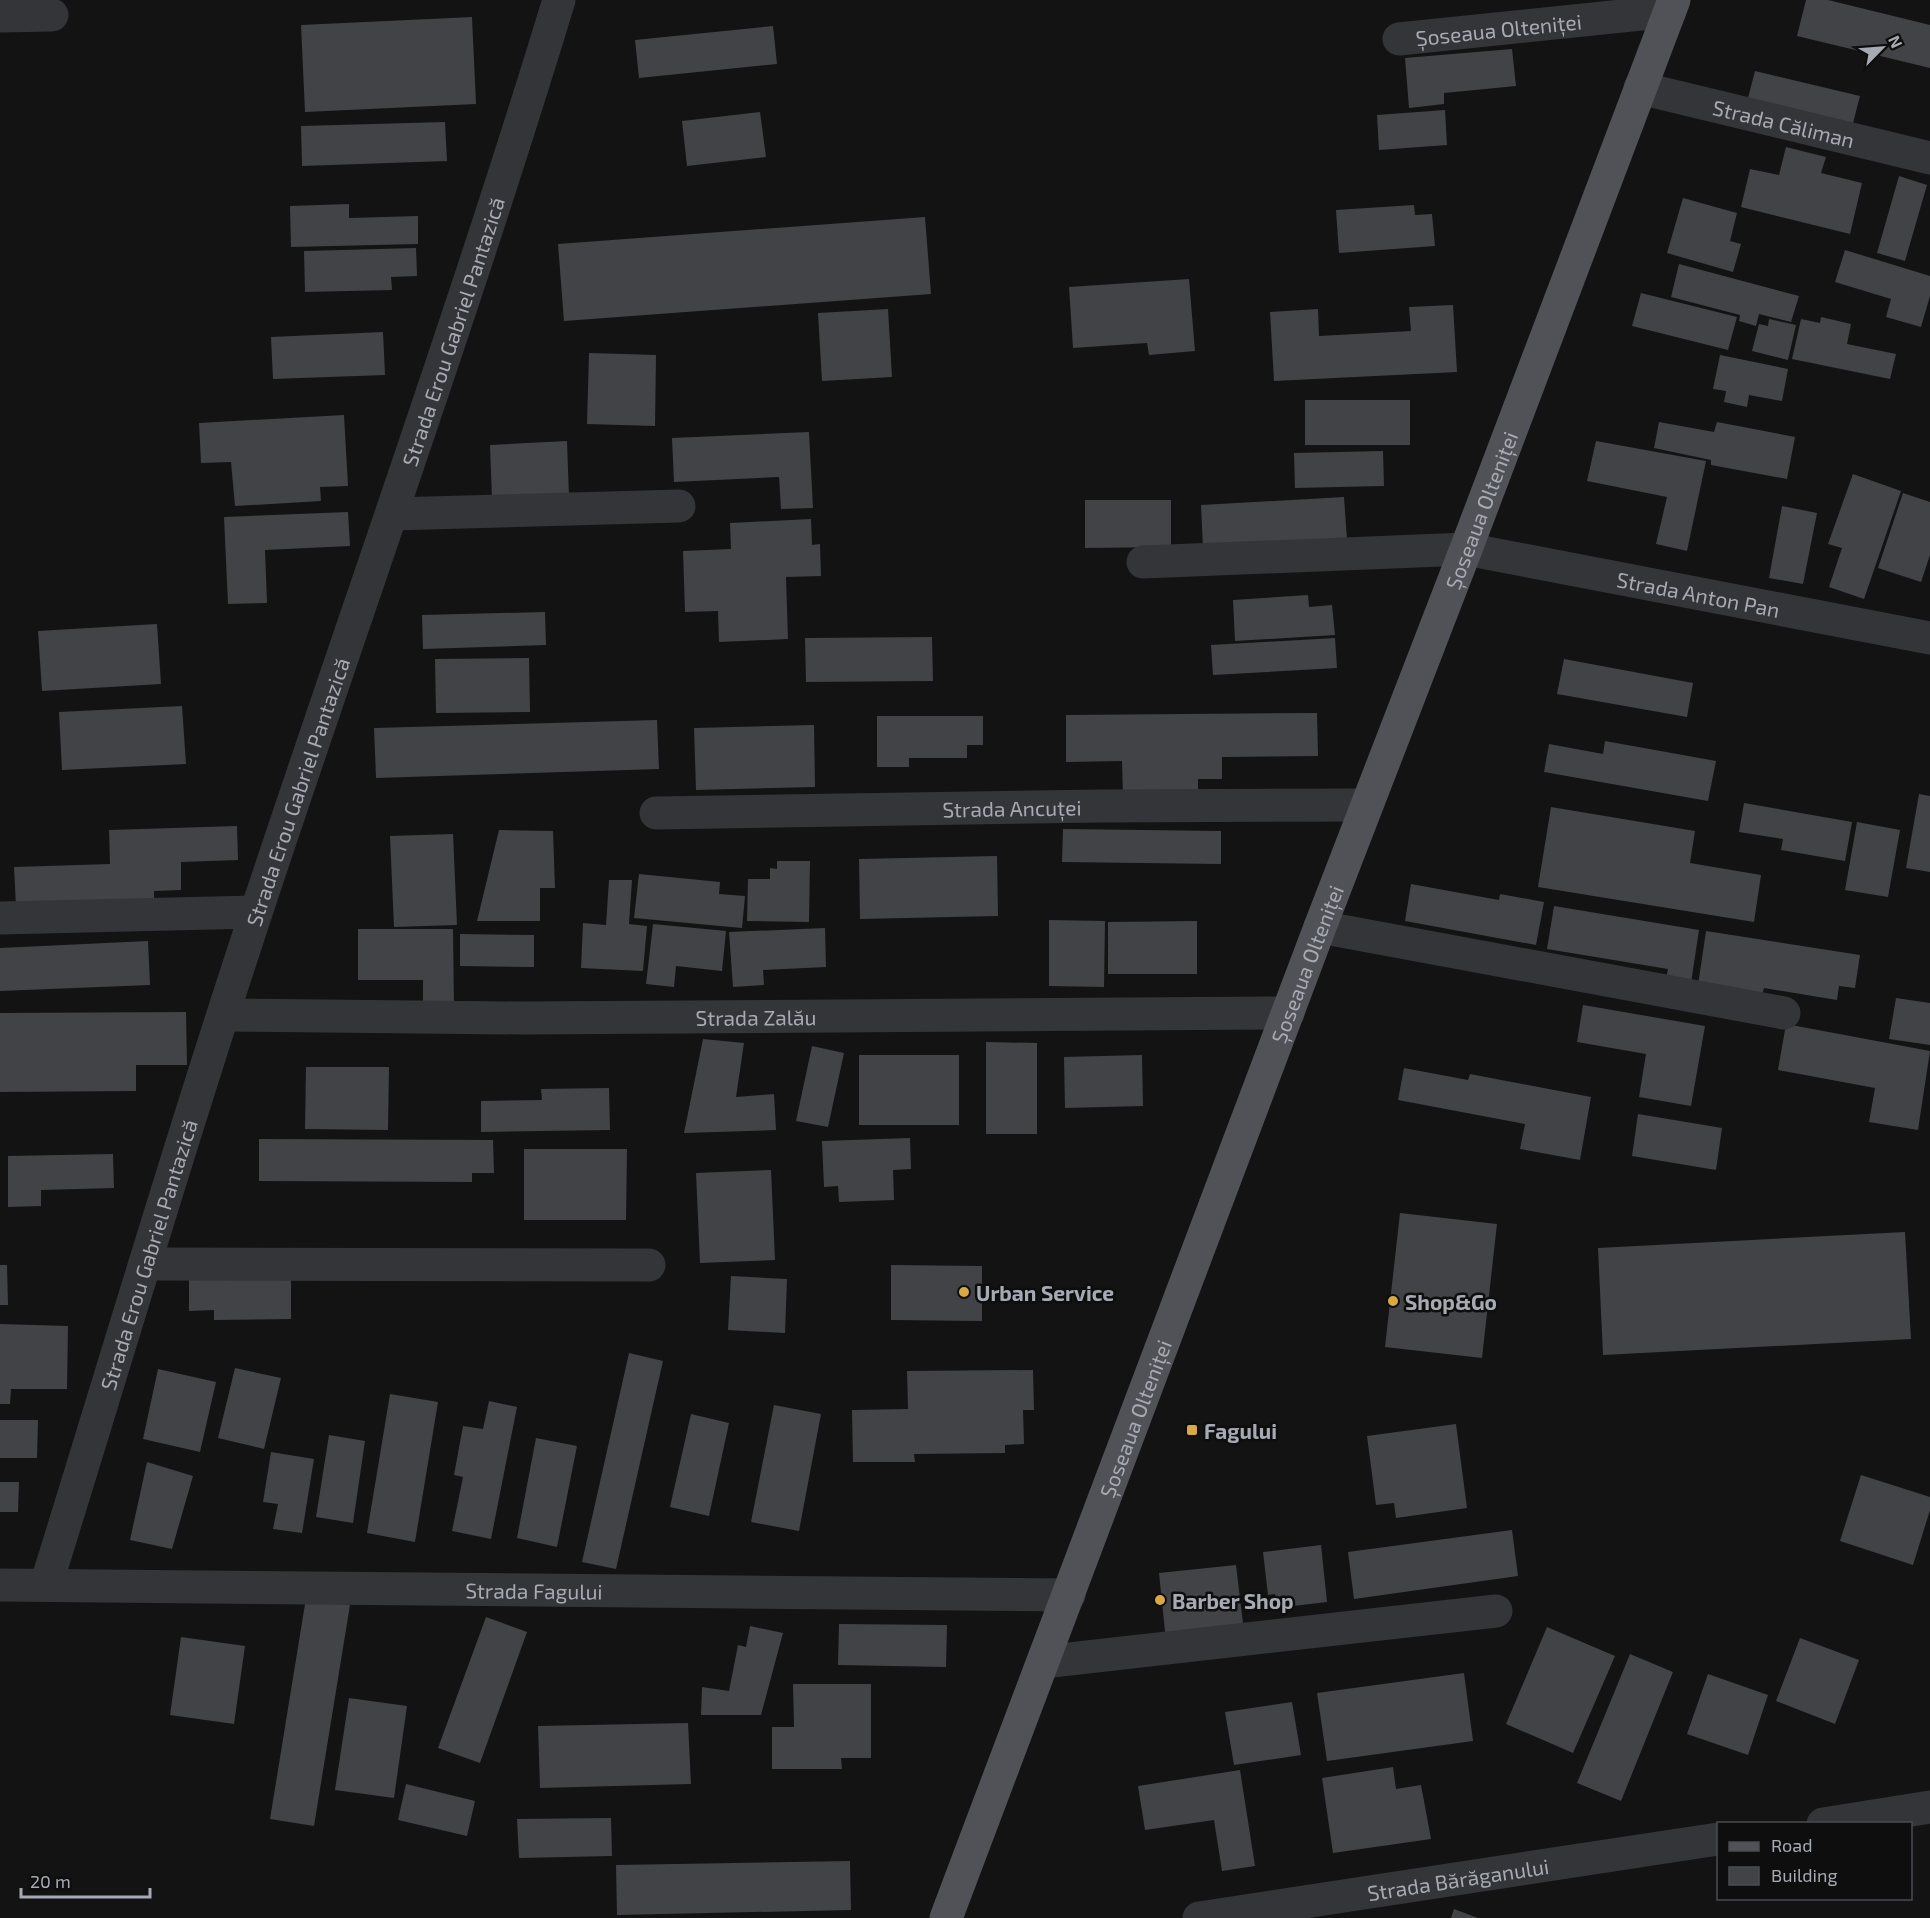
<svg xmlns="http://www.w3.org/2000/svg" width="1930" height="1918" viewBox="0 0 1930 1918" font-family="'Exo 2',sans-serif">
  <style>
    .building { fill: #424347 }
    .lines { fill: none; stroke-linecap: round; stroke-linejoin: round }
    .minor { stroke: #343539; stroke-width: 33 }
    .major { stroke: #515257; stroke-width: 33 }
    .poi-dot { fill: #dba944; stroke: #0e0e0f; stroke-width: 2 }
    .labels { text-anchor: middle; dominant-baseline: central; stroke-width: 5; stroke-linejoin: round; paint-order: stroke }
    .street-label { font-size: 21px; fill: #a6aab3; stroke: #0e0e0f }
    .poi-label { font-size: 21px; font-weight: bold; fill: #a6aab3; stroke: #0e0e0f; text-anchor: start }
  </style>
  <rect width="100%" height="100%" fill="#131314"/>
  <!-- building -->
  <path class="building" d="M1806 0H1828L1930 25V68L1797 36Z
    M472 17 476 104 305 112 301 25Z
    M773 26 777 64 639 78 635 40Z
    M1512 49 1516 86 1444 93V104L1409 108 1405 58Z
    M1755 71 1860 96 1852 127 1747 102Z
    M1445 110 1447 145 1379 150 1377 115Z
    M760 112 766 157 687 166 682 121Z
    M445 122 447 161 302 166 301 126Z
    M1786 147 1826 157 1821 173 1862 183 1850 234 1741 207 1750 169 1779 175Z
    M1899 176 1927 185 1905 261 1877 253Z
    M1683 198 1737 213 1730 241 1741 244 1733 272 1667 253Z
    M349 204V218L418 216V244L291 247 290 206Z
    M1414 205 1415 215 1432 214 1435 246 1339 253 1336 210Z
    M925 217 931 294 564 321 558 244Z
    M416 248 417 276 391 277 392 290 305 292 304 251Z
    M1845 250 1930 276V296L1921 327 1886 317 1891 299 1835 282Z
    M1679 264 1799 296 1791 322 1759 314 1756 326 1739 321 1740 315 1671 297Z
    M1189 279 1195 351 1149 355 1147 343 1073 348 1069 287Z
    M1641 293 1737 317 1728 350 1632 326Z
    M1453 305 1457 372 1274 381 1270 312 1318 309 1319 336 1411 331 1409 307Z
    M888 309 892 377 822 381 818 313Z
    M1821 317 1851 324 1847 344 1896 354 1890 379 1792 359 1801 319 1820 323Z
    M1769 319 1796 325 1788 360 1752 351 1759 324 1768 326Z
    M383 332 385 375 273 379 271 337Z
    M589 353 656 355 655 426 587 424Z
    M1720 355 1788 369 1782 401 1749 395 1747 407 1724 402 1726 391 1713 389Z
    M1305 400H1410V445H1305Z
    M344 415 348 486 320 487 321 501 235 506 231 462 201 463 199 423Z
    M1659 422 1714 432 1717 422 1795 437 1787 479 1711 465V460L1654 448Z
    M809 432 813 508 781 509 779 477 674 482 672 438Z
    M567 441 569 497 492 500 490 445Z
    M1596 441 1706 461 1687 551 1656 544 1667 497 1587 481Z
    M1383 451 1384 486 1295 488 1294 453Z
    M1853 474 1901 491 1864 599 1829 587 1842 548 1828 544Z
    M1903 493 1930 502V555L1921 582 1878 568Z
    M1344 497 1347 540 1203 548 1201 505Z
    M1085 500H1171V547L1085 548Z
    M1782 506 1817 513 1803 584 1769 578Z
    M348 512 350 546 265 550 267 603 228 604 224 517Z
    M811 519 812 545 820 544 821 576 786 577 788 639 719 642 718 611 685 612 683 551 731 549 730 523Z
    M1308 595 1309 607 1332 605 1335 635 1235 641 1233 600Z
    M545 612 546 645 423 649 422 615Z
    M157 624 161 684 42 691 38 631Z
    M932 637 933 681 806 682 805 638Z
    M1335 638 1337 668 1213 675 1211 645Z
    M529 658 530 712 436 713 435 659Z
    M1564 659 1693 683 1687 717 1557 694Z
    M182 706 186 764 62 770 59 712Z
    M1317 713 1318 756 1222 757V779H1198V796H1123L1122 761 1066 762V715Z
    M877 716H983V745H967V758H909V767H877Z
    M657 720 659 769 376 778 374 728Z
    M814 725 815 787 696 790 694 728Z
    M1605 741 1716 761 1708 801 1544 772 1549 744 1603 754Z
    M1919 794 1930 796V872L1906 868Z
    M1744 803 1852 822 1845 861 1781 850 1783 839 1739 832Z
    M1551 807 1695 831 1690 863 1761 875 1754 922 1538 887Z
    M1857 822 1900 830 1888 897 1845 890Z
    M237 826 238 860 181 862V890L154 891V902L16 906 14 867 110 864 109 830Z
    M1063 829 1221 831V864L1062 862Z
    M499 830 553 831 555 888H540V921H477Z
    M453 834 457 925 394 927 390 836Z
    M997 856 998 916 860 919 859 859Z
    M777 861H810L809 922 747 921 748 879H770V868L777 869Z
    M639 874 720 882 719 894 745 896 742 928 634 918Z
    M609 880H632L629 924 647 926 643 971 581 968 583 923 606 925Z
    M1411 884 1499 900 1500 894 1544 902 1536 945 1405 921Z
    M1554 906 1699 930 1691 983 1666 978 1668 969 1547 949Z
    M1049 920 1105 921 1104 987 1049 986Z
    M1197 921V974H1108V922Z
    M653 924 726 931 722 971 676 966 674 987 646 984Z
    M825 928 826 967 763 970 764 985 733 987 729 932Z
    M358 929H453L454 1010H423V980H358Z
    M1706 931 1860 955 1855 988 1839 986 1837 1000 1764 988 1762 995 1698 985Z
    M460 934 534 935V967L460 966Z
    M148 941 150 985 0 991V948Z
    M1896 998 1930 1003V1045L1889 1039Z
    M1583 1005 1705 1026 1691 1106 1639 1097 1646 1054 1577 1042Z
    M186 1012 187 1065H136V1091L0 1092V1013Z
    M1786 1024 1930 1051 1918 1130 1869 1122 1875 1088 1778 1070Z
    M703 1039 744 1043 736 1097 774 1094 776 1130 684 1133Z
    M986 1042 1037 1043V1134H986Z
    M812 1046 844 1053 828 1127 796 1121Z
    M859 1055H959V1125H859Z
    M1142 1055 1143 1106 1065 1108 1064 1057Z
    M306 1067H389L388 1130 305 1129Z
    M1404 1068 1468 1080 1470 1074 1591 1097 1580 1160 1520 1149 1525 1124 1398 1100Z
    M609 1088 610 1130 481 1132V1101L542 1100 541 1089Z
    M1638 1114 1722 1128 1716 1170 1632 1156Z
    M910 1138 911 1169 893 1170 894 1200 839 1202 838 1186 824 1187 822 1141Z
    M259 1139 493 1140 494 1173H472V1182L259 1181Z
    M524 1149H627L626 1220H524Z
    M113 1154 114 1188 41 1190V1206L8 1207V1156Z
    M771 1170 775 1260 700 1263 696 1173Z
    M1400 1213 1497 1224 1482 1358 1385 1347Z
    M1905 1232 1911 1339 1603 1355 1598 1248Z
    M0 1265H7L8 1305H0Z
    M891 1265 982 1266V1321L891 1320Z
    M291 1276V1319L214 1320V1310L189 1311V1277Z
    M731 1276 787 1279 785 1333 728 1330Z
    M0 1324 68 1326 67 1389H11L10 1404H0Z
    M629 1353 663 1361 616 1569 582 1562Z
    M235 1368 281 1378 264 1449 218 1438Z
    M158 1369 216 1382 200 1452 143 1439Z
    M1033 1370 1034 1410H1023L1024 1444 1005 1445V1453L914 1454 915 1462H853L852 1410 908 1409 907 1371Z
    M390 1394 438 1402 415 1542 367 1533Z
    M489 1401 517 1407 491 1539 452 1531 463 1477 454 1475 463 1426 483 1429Z
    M774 1405 821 1414 799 1531 751 1522Z
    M691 1414 729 1423 709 1516 670 1507Z
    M0 1420H38L37 1458H0Z
    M1456 1424 1467 1508 1396 1518 1394 1503 1376 1505 1367 1436Z
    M329 1435 365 1441 353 1523 316 1517Z
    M536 1438 577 1446 557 1547 517 1538Z
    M271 1452 314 1459 302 1533 273 1529 278 1504 263 1502Z
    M147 1462 193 1476 172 1549 130 1540Z
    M1861 1475 1930 1497V1510L1913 1565 1840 1541Z
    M0 1482H19L18 1512H0Z
    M1512 1530 1518 1576 1354 1599 1348 1552Z
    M1321 1545 1327 1602 1276 1608 1275 1594 1268 1595 1263 1552Z
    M1236 1565 1244 1632 1166 1641 1159 1573Z
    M306 1598 350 1605 314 1826 270 1819Z
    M486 1617 527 1632 480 1763 438 1748Z
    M839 1624 947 1625 946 1667 838 1665Z
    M750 1626 783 1633 761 1715H701L702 1687 729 1691 738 1645 746 1647Z
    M1547 1627 1615 1656 1573 1753 1506 1724Z
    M181 1637 245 1646 234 1724 170 1715Z
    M1800 1638 1859 1660 1835 1724 1776 1701Z
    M1630 1654 1673 1672 1621 1801 1577 1783Z
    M1464 1673 1473 1741 1327 1761 1317 1693Z
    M1708 1674 1768 1695 1748 1755 1687 1734Z
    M793 1684H871V1758H841L842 1769H772V1727H794Z
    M349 1698 407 1706 394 1798 335 1790Z
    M1292 1702 1301 1755 1234 1765 1225 1712Z
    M688 1723 691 1784 540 1788 538 1726Z
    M1393 1767 1396 1789 1421 1785 1431 1839 1333 1853 1322 1778Z
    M1240 1770 1255 1866 1222 1871 1214 1820 1145 1830 1138 1786Z
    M406 1784 475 1801 467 1836 398 1820Z
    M611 1818 612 1856 519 1858 517 1819Z
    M850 1861 851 1910 617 1915 616 1865Z
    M1454 1909 1478 1918H1451Z"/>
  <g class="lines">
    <!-- minor -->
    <g class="minor">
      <path d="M0 16 52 15"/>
      <path id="s1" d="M1399 39 1670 11"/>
      <path id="s2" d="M1640 88 1930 158"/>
      <path d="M392 514 679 506"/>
      <path id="s3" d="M1143 562 1466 549 1930 638"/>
      <path id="s4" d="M656 813 1102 806 1367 805"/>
      <path d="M0 918 256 912"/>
      <path d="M1320 927 1784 1013"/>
      <path id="s5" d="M224 1015 521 1018 1288 1013"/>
      <path d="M145 1264 649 1265"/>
      <path id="s6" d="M0 1585 1069 1595"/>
      <path id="s7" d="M46 1585C122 1340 195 1093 277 850 372 567 472 286 559 0"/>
      <path d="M1043 1662 1496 1611"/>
      <path d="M1823 1824 1930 1807"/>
      <path id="s8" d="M1199 1918 1718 1839"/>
    </g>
    <!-- major -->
    <path class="major" id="s9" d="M946 1918 1320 927 1466 549 1674 0"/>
  </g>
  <!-- markers -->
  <g class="poi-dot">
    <circle cx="964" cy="1292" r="6"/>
    <circle cx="1393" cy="1301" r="6"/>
    <rect x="1186" y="1424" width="12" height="12" rx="3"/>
    <circle cx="1160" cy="1600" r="6"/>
  </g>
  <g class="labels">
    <!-- street labels -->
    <g class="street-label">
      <text stroke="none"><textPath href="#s1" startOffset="100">Șoseaua Olteniței</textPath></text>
      <text stroke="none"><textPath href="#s2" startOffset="148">Strada Căliman</textPath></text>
      <text stroke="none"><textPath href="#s7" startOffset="1318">Strada Erou Gabriel Pantazică</textPath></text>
      <text stroke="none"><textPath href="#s9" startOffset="1506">Șoseaua Olteniței</textPath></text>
      <text stroke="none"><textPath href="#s3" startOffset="560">Strada Anton Pan</textPath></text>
      <text stroke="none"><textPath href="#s7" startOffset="832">Strada Erou Gabriel Pantazică</textPath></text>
      <text stroke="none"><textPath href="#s4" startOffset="356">Strada Ancuței</textPath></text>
      <text stroke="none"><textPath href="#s9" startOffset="1020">Șoseaua Olteniței</textPath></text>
      <text stroke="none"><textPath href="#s5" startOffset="532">Strada Zalău</textPath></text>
      <text stroke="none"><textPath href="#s7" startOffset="346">Strada Erou Gabriel Pantazică</textPath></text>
      <text stroke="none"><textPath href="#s9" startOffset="534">Șoseaua Olteniței</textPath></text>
      <text stroke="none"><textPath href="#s6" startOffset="534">Strada Fagului</textPath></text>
      <text stroke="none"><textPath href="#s8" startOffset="262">Strada Bărăganului</textPath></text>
    </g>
    <!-- poi labels -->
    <g class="poi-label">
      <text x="976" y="1292">Urban Service</text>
      <text x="1405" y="1301">Shop&amp;Go</text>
      <text x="1204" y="1430">Fagului</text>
      <text x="1172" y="1600">Barber Shop</text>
    </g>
  </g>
  <!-- legend -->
  <rect x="1717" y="1822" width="195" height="78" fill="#0e0e0f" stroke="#4b4c51" stroke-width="1.5"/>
  <rect x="1729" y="1842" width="30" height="9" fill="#515257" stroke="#4b4c51" stroke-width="1.5"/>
  <text x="1771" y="1852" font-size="18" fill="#a6aab3">Road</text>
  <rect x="1729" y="1867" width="30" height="18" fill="#424347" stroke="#4b4c51" stroke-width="1.5"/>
  <text x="1771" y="1882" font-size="18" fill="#a6aab3">Building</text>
  <!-- north arrow -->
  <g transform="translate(1882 48) rotate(65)" stroke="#0e0e0f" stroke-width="4.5" paint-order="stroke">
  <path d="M0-4.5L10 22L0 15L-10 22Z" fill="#a6aab3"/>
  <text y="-9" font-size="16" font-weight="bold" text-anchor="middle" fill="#a6aab3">N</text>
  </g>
  <!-- scale -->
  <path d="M21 1888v9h129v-9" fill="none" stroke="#a6aab3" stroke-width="3"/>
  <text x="30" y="1888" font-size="18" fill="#a6aab3" stroke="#0e0e0f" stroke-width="4.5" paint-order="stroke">20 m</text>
</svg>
